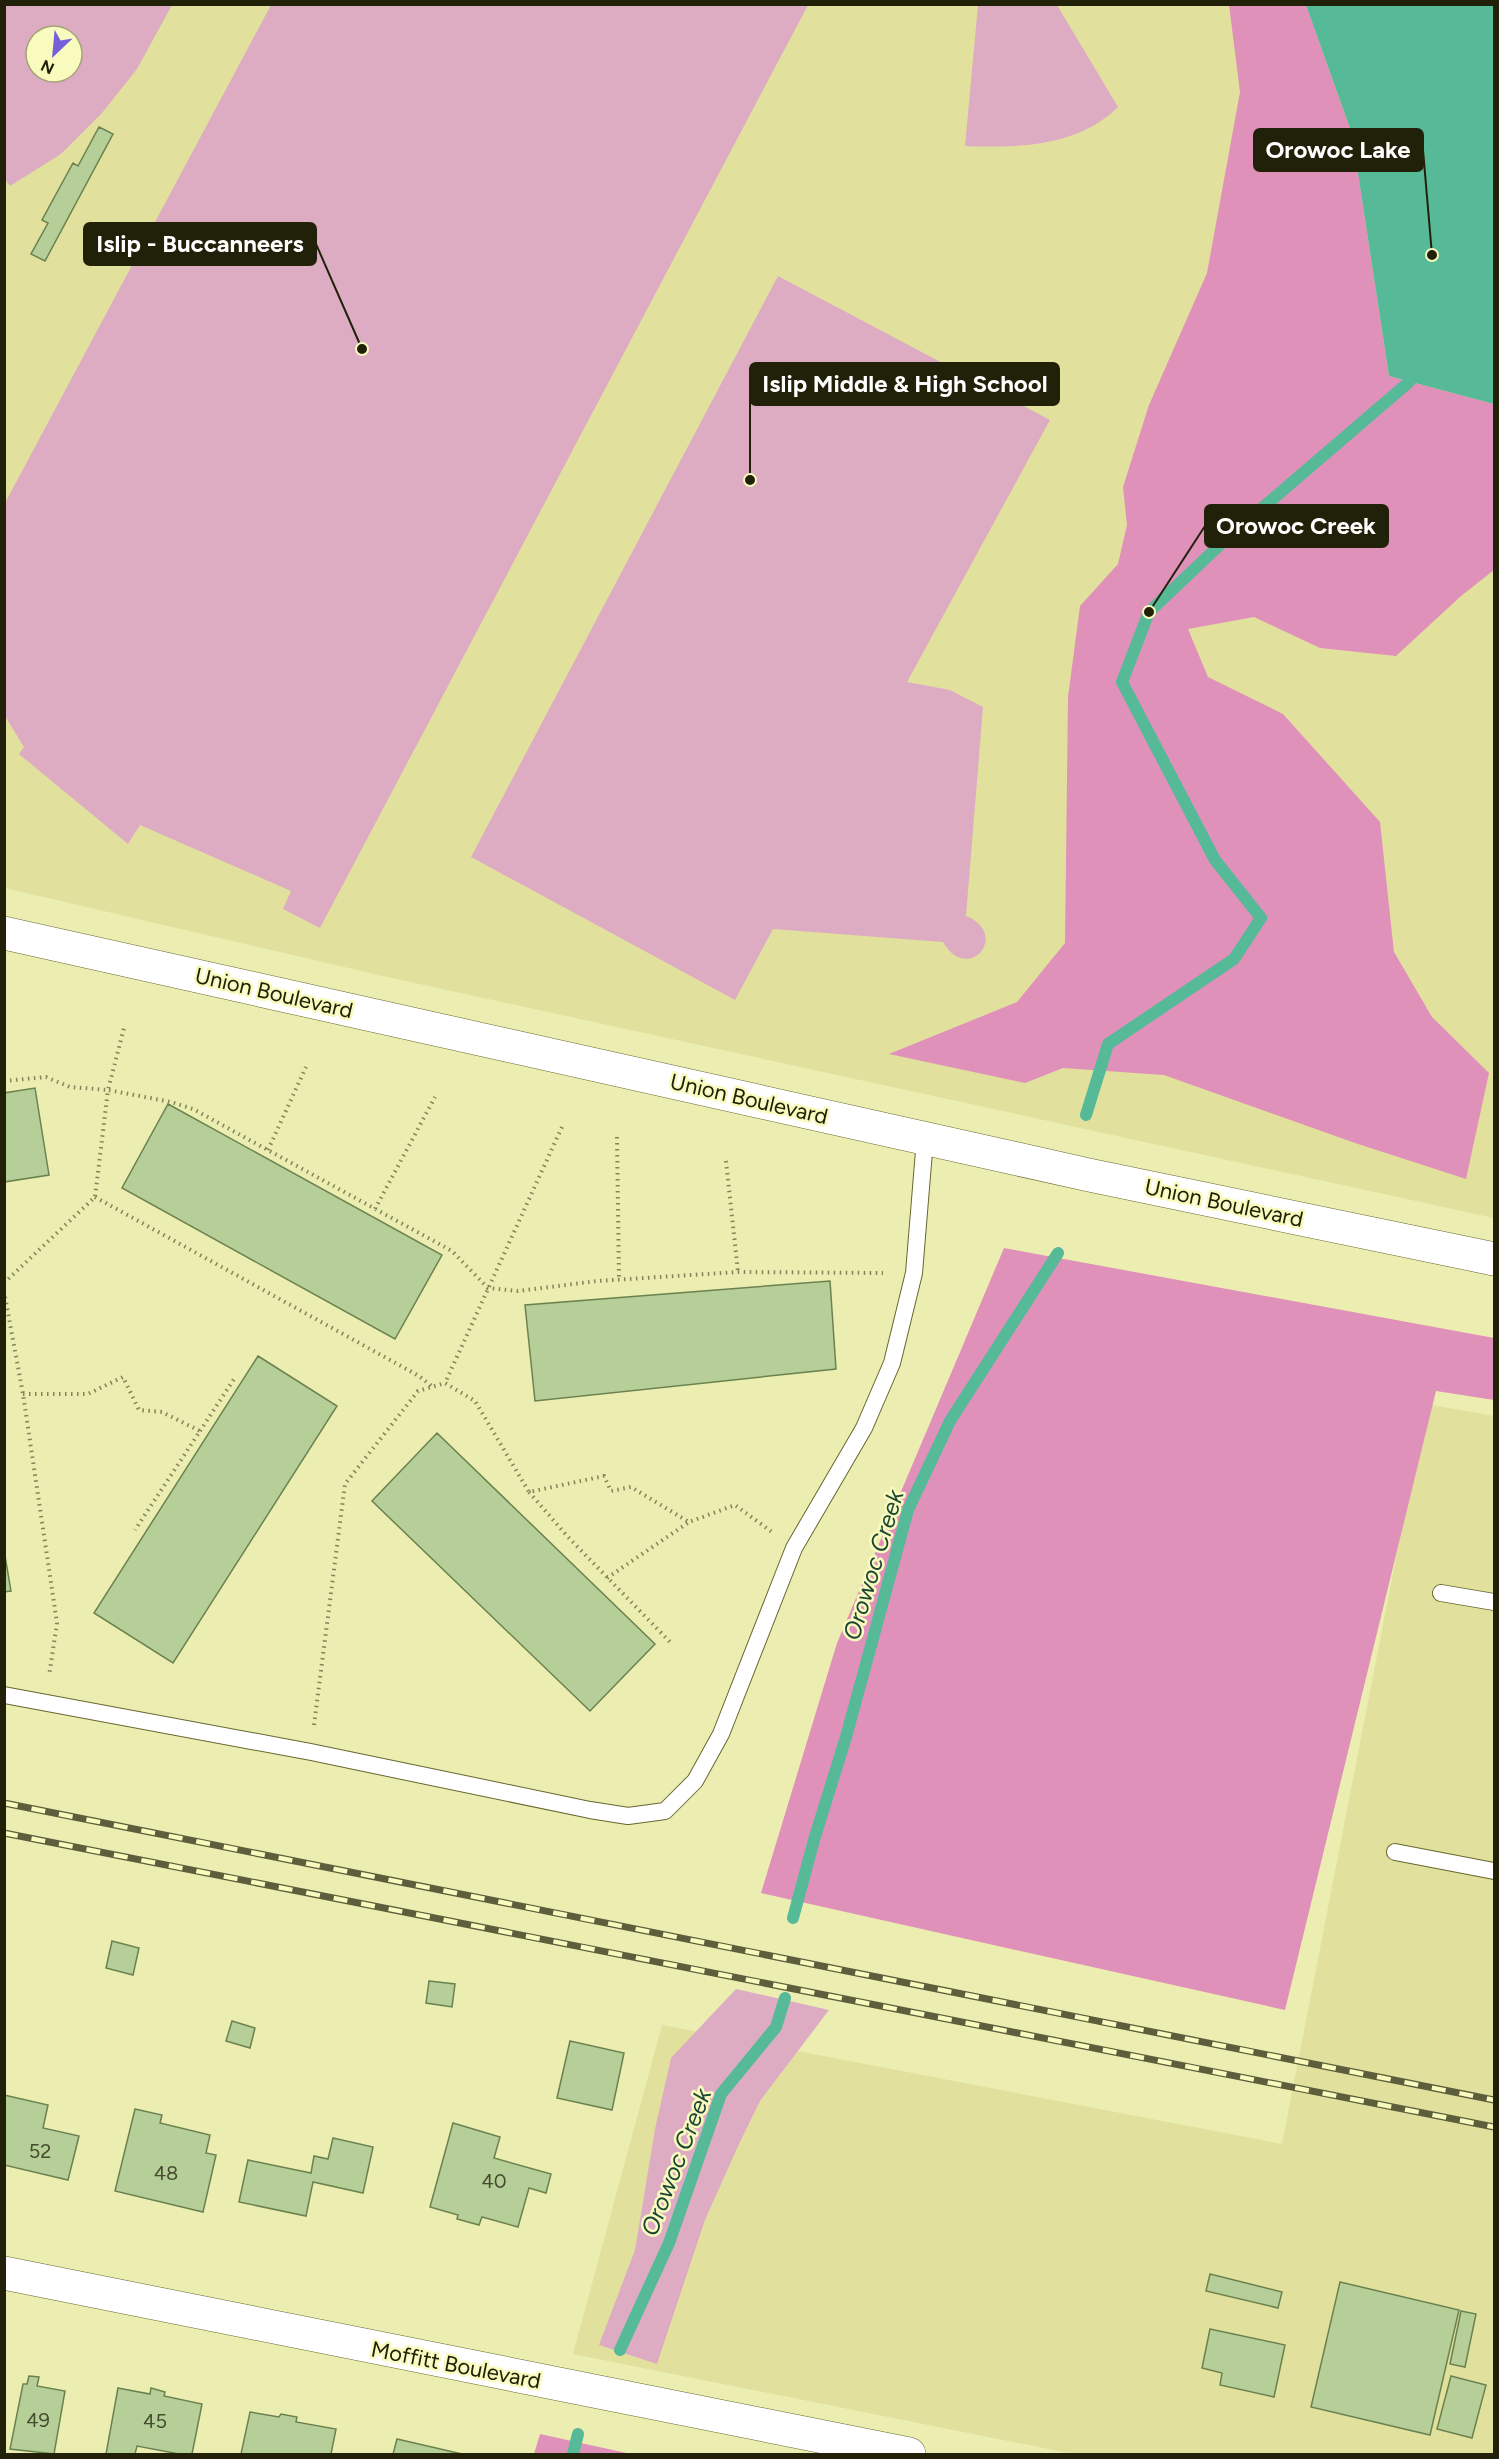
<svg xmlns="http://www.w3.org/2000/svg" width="1499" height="2459" viewBox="0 0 1499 2459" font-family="Figtree,sans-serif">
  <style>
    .built { fill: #e1e19d; fill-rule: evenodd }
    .green { fill: #ddacc3; fill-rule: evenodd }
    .forest { fill: #e091b9 }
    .water { fill: #56b997 }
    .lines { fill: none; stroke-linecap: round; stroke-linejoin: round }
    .stream { stroke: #56b997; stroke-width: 12 }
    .building { fill: #b6cf99; stroke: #6b824f; stroke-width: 1.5 }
    .service-casing { stroke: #68672f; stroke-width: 18 }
    .minor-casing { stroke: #68672f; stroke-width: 34 }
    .secondary-casing { stroke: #68672f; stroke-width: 34 }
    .path { stroke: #83845a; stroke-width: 4; stroke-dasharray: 1.5 4.5; stroke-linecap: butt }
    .service { stroke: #fff; stroke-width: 16 }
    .minor { stroke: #fff; stroke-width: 33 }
    .secondary { stroke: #fff; stroke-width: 33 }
    .rail-casing { stroke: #5d5e3b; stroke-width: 7 }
    .rail { stroke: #f9fabd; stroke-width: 4.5; stroke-dasharray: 14; stroke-linecap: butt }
    .labels { text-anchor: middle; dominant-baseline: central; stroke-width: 5; stroke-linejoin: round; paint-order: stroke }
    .number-label { font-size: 20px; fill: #464c2d }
    .street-label { font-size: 22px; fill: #212109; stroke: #f9fabd }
    .water-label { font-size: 24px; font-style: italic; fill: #1b4637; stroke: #f9fabd }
    .leader { fill: none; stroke: #212109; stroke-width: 2 }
    .callout-dot { fill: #212109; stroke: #f9fabd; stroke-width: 2 }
    .callout { fill: #212109; stroke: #212109; stroke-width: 2 }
    .callout-label { font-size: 24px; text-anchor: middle; font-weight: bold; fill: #fff }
  </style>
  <rect width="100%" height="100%" fill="#ecedb0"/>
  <!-- built -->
  <path class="built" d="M5 5H1494V1218L387 977 5 888ZM36 36H72V72H36Z
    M1426 1404 1494 1416V2454H1073L573 2354 662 2025 1282 2144Z"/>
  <!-- green -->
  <path class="green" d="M4 5H172L137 69 102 113 61 154 10 186 4 178ZM36 36H72V72H36Z
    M271 5H808L320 928 283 909 291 891 140 825 128 844 19 754 24 747 5 716V503Z
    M978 5H1057L1118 107C1078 147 1018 148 965 146Z
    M778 276 1050 420 907 682 950 690 983 707 966 916C1011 934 968 985 943 942L773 929 735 1000 471 857Z
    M736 1989 829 2010 760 2101 739 2144 705 2220 657 2364 599 2345 635 2250 655 2129 671 2058Z"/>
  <!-- forest -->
  <path class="forest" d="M1229 5H1306L1352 134 1389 376 1494 404V570L1461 596 1396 656 1320 648 1254 617 1188 629 1208 677 1283 714 1380 822 1394 952 1432 1017 1489 1073 1466 1179 1355 1143 1164 1075 1063 1068 1025 1083 889 1054 1017 1002 1065 943 1068 697 1080 606 1118 564 1127 525 1123 487 1149 405 1207 273 1240 92Z
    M1004 1248 1494 1338V1400L1436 1391 1285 2010 761 1893 837 1643Z
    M540 2434 631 2454H534Z"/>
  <!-- water -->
  <path class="water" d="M1306 5H1494V404L1389 376 1352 134Z"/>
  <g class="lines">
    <!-- stream -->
    <path class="stream" d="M1086 1115 1108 1044 1234 959 1261 918 1215 860 1122 682 1149 612 1225 540 1409 382 1415 367
      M793 1918 814 1840 846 1737 908 1510 950 1421 1058 1253
      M620 2350 669 2243 721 2094 776 2027 785 1998
      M573 2454 578 2434"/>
  </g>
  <!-- building -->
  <path class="building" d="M99 127 113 134 45 261 31 254 48 223 42 220 73 163 78 166Z
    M35 1088 49 1175 4 1182V1093Z
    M168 1104 442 1255 395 1339 122 1188Z
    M830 1281 836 1369 535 1401 525 1305Z
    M258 1356 337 1406 173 1663 94 1613Z
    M437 1433 655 1644 590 1711 372 1501Z
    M4 1550 11 1591 4 1592Z
    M112 1941 139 1948 133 1975 106 1968Z
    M429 1981 455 1984 452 2007 426 2003Z
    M232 2021 255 2028 250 2048 226 2041Z
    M570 2041 624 2053 612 2110 557 2098Z
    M4 2095 48 2105 43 2128 79 2136 68 2180 4 2165Z
    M135 2109 162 2115 160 2123 210 2135 206 2153 216 2155 203 2212 115 2191Z
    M453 2123 500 2137 494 2158 551 2174 546 2193 529 2188 518 2227 482 2217 479 2225 457 2219 458 2215 430 2207Z
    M333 2138 373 2147 363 2193 313 2182 306 2216 239 2202 248 2160 311 2173 314 2156 328 2159Z
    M1210 2274 1282 2292 1278 2308 1206 2291Z
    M1340 2282 1459 2310 1430 2435 1311 2407Z
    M1461 2311 1476 2314 1465 2367 1450 2364Z
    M1210 2329 1285 2345 1274 2397 1220 2385 1222 2373 1202 2368Z
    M29 2376 39 2377 37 2386 65 2391 54 2454 10 2449 23 2384H27Z
    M1451 2376 1486 2385 1472 2438 1437 2429Z
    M118 2388 150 2394 151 2388 165 2392 164 2396 202 2404 192 2454H179L137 2446 135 2454H106Z
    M250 2412 279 2417 281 2414 297 2417 296 2422 336 2429 331 2454H241Z
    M397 2439 462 2454H393Z"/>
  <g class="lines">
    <defs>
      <path id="service" d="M1441 1593 1494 1602
        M4 1695 311 1752 590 1810 628 1816 665 1811 695 1781 721 1734 794 1548 864 1428 892 1363 914 1273 925 1139
        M1395 1852 1494 1871"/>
      <path id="minor" d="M4 2273 909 2454"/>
      <path id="secondary" d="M4 933 1089 1175 1494 1259"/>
    </defs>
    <!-- service casing -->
    <use href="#service" class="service-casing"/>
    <!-- minor casing -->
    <use href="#minor" class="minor-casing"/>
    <!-- secondary casing -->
    <use href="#secondary" class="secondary-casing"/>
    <!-- path -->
    <path class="path" d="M4 1081 46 1077 70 1087 108 1090 124 1028
      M562 1127 445 1383 475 1401 529 1492 604 1476 611 1491 631 1487 689 1522 735 1505 772 1532
      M617 1137 619 1280
      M268 1150 306 1067
      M726 1161 738 1272
      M95 1197 419 1376 433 1387
      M375 1209 435 1097
      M4 1283 95 1197 108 1090 171 1102 193 1109 452 1251 488 1288 518 1291 597 1281 738 1272 883 1273
      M4 1291 23 1394 57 1623 49 1676
      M23 1394H88L123 1377 139 1410 162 1412 200 1431 135 1530
      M200 1431 236 1376
      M529 1492 568 1537 672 1644
      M607 1578 689 1522
      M314 1725 345 1484 418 1391 445 1383"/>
    <!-- service -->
    <use href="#service" class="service"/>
    <!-- minor -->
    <use href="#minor" class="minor"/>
    <!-- secondary -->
    <use href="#secondary" class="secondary"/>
    <defs>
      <path id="rail" d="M4 1803 1494 2100
        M4 1833 1494 2127"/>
    </defs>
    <!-- rail casing -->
    <use href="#rail" class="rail-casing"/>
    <!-- rail -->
    <use href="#rail" class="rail"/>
  </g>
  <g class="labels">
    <!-- number labels -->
    <g class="number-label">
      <text x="40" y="2151">52</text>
      <text x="166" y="2173">48</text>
      <text x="494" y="2181">40</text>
      <text x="38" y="2420">49</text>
      <text x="155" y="2421">45</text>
    </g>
    <!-- street labels -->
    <g class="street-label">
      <text transform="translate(274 993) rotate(13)">Union Boulevard</text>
      <text transform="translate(749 1099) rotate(13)">Union Boulevard</text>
      <text transform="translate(1224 1203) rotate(12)">Union Boulevard</text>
      <text transform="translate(456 2365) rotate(11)">Moffitt Boulevard</text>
    </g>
    <!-- water labels -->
    <g class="water-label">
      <text transform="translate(873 1565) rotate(-73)">Orowoc Creek</text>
      <text transform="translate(676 2162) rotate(-69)">Orowoc Creek</text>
    </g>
  </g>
  <!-- callouts -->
  <path class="leader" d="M1432 255L1423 150M362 349L316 244M750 480L750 384M1149 612L1205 526"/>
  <g class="callout-dot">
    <circle cx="1432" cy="255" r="6"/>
    <circle cx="362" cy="349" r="6"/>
    <circle cx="750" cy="480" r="6"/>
    <circle cx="1149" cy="612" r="6"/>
  </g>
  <g class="callout">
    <rect x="1254" y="129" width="169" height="42" rx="6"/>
    <rect x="84" y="223" width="232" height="42" rx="6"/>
    <rect x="750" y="363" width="309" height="42" rx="6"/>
    <rect x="1205" y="505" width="183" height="42" rx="6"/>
  </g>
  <g class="callout-label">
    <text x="1338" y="158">Orowoc Lake</text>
    <text x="200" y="252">Islip - Buccanneers</text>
    <text x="905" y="392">Islip Middle &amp; High School</text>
    <text x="1296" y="534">Orowoc Creek</text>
  </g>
  <!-- border -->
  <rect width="1499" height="2459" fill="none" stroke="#212109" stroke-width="12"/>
  <!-- north arrow -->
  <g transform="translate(54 54) rotate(206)"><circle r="28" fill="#f9fabd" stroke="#a3a375" stroke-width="1.5"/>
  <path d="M0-4.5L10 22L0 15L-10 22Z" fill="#765fd9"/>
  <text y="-9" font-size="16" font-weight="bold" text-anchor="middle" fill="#212109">N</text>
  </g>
</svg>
